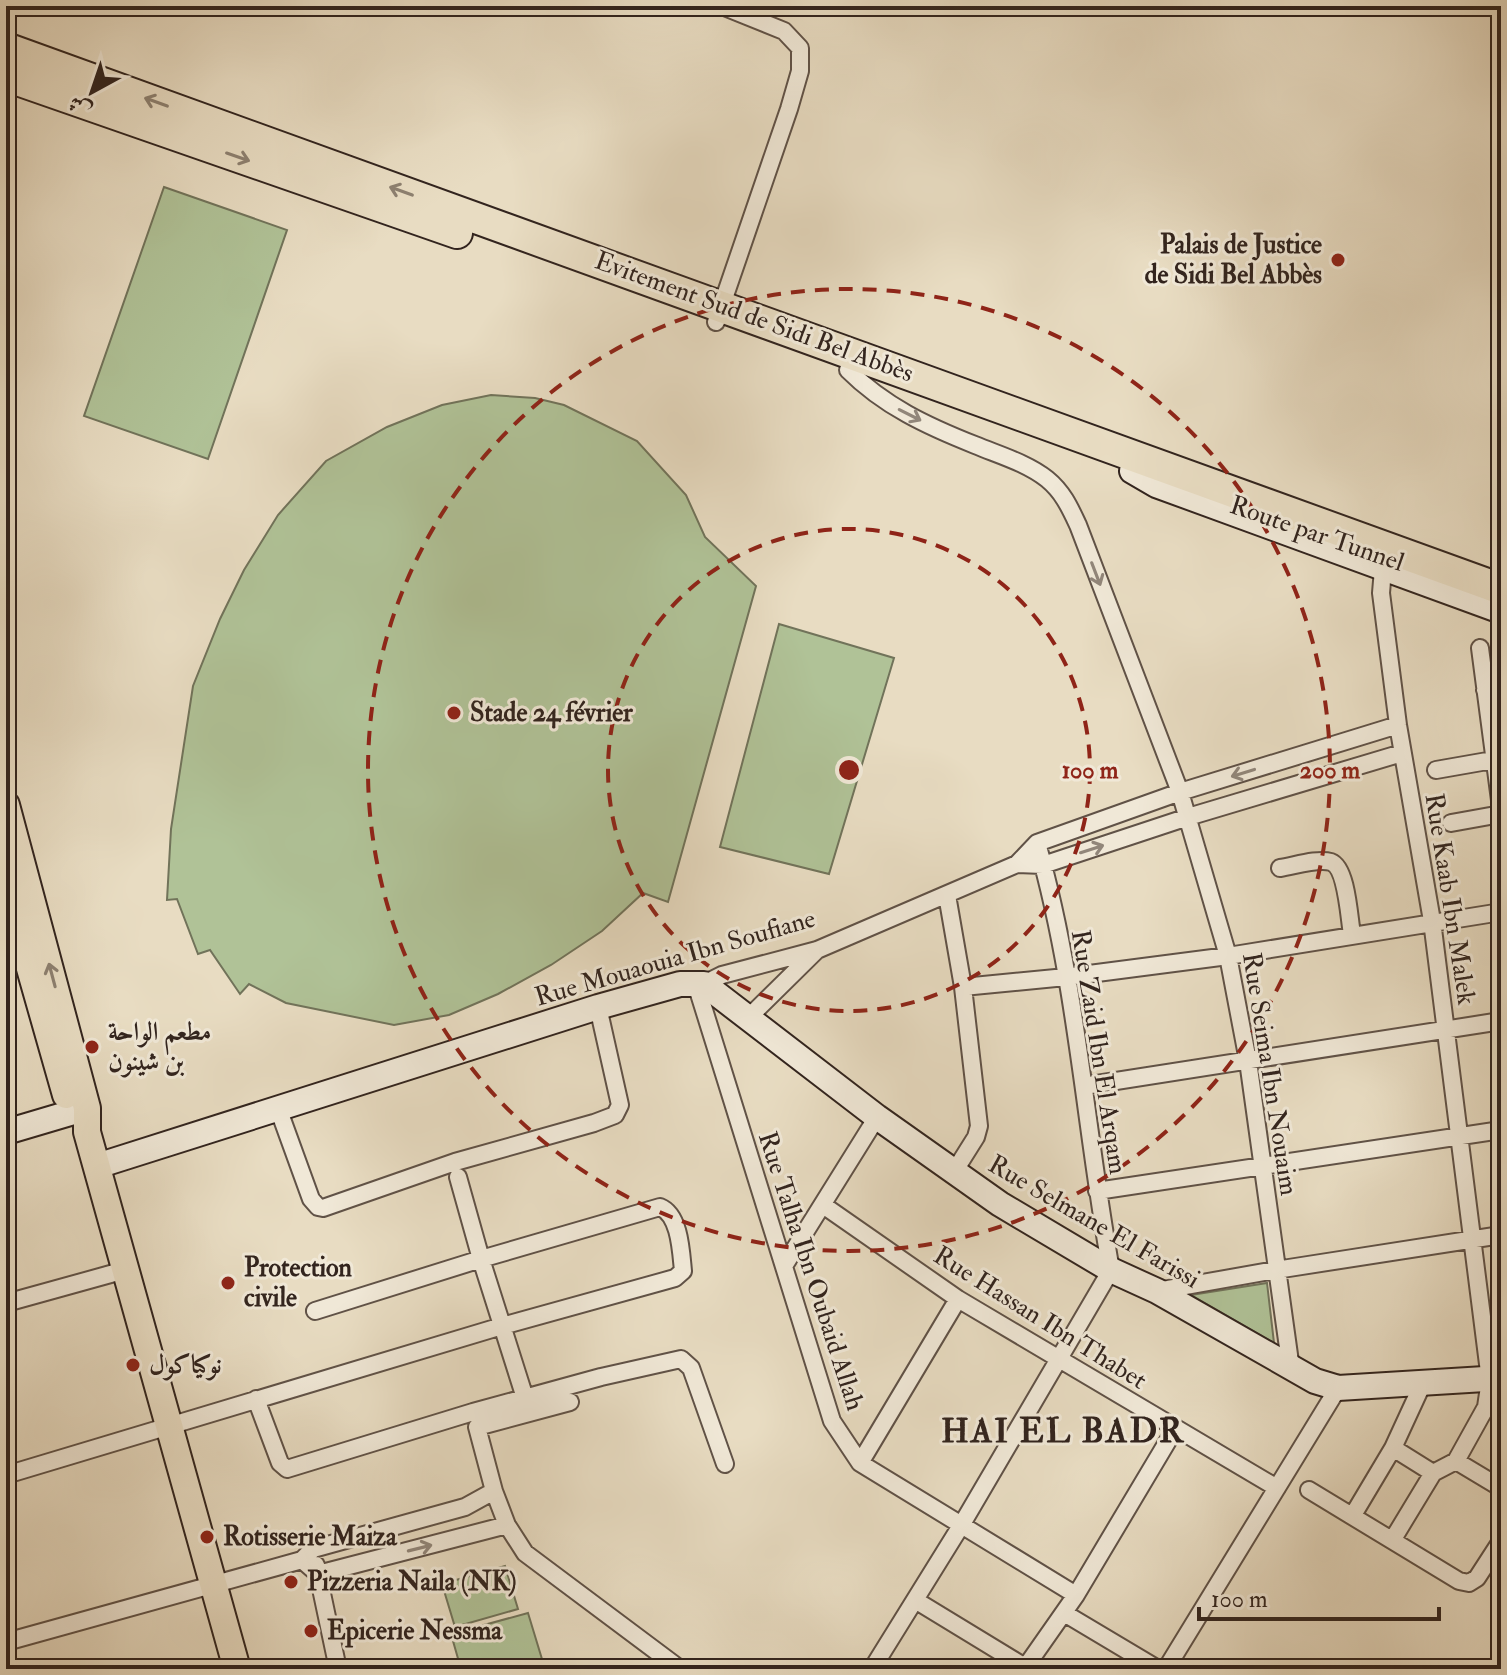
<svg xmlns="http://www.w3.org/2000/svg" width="1507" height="1675" viewBox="0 0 1507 1675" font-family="'IM FELL Double Pica',Amiri,serif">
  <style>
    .green { fill: #b0c297; stroke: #71735a; stroke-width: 2 }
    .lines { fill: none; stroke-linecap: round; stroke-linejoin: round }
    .street-casing { stroke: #605247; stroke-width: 20 }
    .secondary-casing { stroke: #32241e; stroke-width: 28 }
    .primary-casing { stroke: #32241e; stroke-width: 30 }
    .highway-casing { stroke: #32241e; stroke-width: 34 }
    .street { stroke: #f0e8d7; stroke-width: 16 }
    .secondary { stroke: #f0e8d7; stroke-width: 24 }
    .primary { stroke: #e8dcc2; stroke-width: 26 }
    .highway { stroke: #e8dcc2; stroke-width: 30 }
    .oneway { stroke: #8d8070 }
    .oneway2 { stroke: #91867a }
    .ring { fill: none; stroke: #8f2418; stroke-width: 4; stroke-dasharray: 14 10 }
    .poi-dot { fill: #8f2418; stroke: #f0e8d7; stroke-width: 3 }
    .labels { text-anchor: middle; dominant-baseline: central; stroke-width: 6; stroke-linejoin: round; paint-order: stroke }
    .poi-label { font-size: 26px; font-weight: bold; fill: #32241e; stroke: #f0e8d7; text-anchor: start }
    .street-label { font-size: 26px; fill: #32241e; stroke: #f0e8d7 }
    .district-label { font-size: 34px; font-weight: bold; letter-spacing: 2px; fill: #32241e; stroke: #f0e8d7 }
    .centre { fill: #8f2418; stroke: #f0e8d7; stroke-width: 4 }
    .ring-label { font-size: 24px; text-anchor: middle; font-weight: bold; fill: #8f2418; stroke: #f0e8d7; stroke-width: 6; stroke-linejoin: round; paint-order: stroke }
  </style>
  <rect width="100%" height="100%" fill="#e8dcc2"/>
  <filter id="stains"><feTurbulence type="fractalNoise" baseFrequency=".0025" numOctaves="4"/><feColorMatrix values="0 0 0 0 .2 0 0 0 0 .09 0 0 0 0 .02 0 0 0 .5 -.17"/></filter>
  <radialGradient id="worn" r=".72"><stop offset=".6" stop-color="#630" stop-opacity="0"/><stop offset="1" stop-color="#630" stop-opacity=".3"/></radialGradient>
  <!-- green -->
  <path class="green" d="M164 187 287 230 208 459 84 416Z
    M491 395 535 398 564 405 637 441 686 495 705 537 756 586 668 902 643 893 602 931 551 965 498 994 449 1015 394 1025 286 1003 249 984 240 994 210 950 198 954 177 899 167 900 171 829 193 686 220 619 244 570 278 515 326 461 387 427 442 405Z
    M779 624 894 658 829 874 720 847Z
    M1267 1283 1274 1343 1191 1295Z
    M505 1566 518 1609 455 1627 442 1584Z
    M528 1613 545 1669H461L451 1634Z"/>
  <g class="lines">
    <defs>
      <path id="street" d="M716 322 789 109 800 71V48L784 31 722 6
        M848 370C884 406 927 426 975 445 999 455 1027 463 1047 479 1063 492 1070 508 1078 525L1180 792 1228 956 1248 1061 1291 1369
        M1383 569 1381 593 1398 725 1432 921 1490 1380 1486 1407 1456 1461 1501 1488
        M1480 648 1501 808
        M1485 690 1501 688
        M1436 770 1493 760
        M1451 823 1501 814
        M1017 864 1037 843 1180 792 1398 725
        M1280 868C1294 866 1317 858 1331 862 1347 868 1349 918 1352 934
        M947 895 963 987 979 1126 976 1137 954 1172
        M6 961 25 955
        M696 984 832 1421 860 1463 1076 1595
        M704 984 722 975 817 950 1017 864 1043 865 1188 817 1402 753
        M963 987 1066 977 1228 956 1501 912
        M748 1018 816 951
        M1084 1086 1501 1021
        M278 1108 311 1199 318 1207 323 1208 455 1162 594 1123 615 1115 620 1105 598 1007
        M458 1177 481 1259 525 1398
        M1097 1191 1501 1130
        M823 1205 958 1299 1277 1488
        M784 1266 877 1117
        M1157 1291 1276 1270 1501 1235
        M6 1303 125 1270
        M256 1399 280 1463 287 1469 473 1412 601 1377 681 1359 691 1368 725 1464
        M570 1402 477 1427 494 1491 507 1525 525 1553 680 1669
        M1393 1448 1433 1473
        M860 1463 958 1299
        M6 1475 502 1326 675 1278 683 1271C681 1252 680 1215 660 1207L481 1259 315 1311
        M1309 1490 1459 1581 1469 1583 1477 1578 1501 1541
        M1353 1515 1393 1448 1423 1383
        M1393 1539 1433 1473 1456 1461
        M302 1560 318 1574 507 1525
        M316 1565 338 1669
        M915 1600 1020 1664 1027 1665 1076 1595 1175 1429
        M1064 1613 1158 1669
        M6 1642 302 1560 313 1549 465 1507 494 1491
        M872 1669 962 1524 1111 1270C1085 1128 1077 982 1037 843
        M1166 1669 1338 1388"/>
      <path id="secondary" d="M1132 471 1156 485 1501 611
        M6 1132 87 1108
        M97 1166 598 1007 680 984H704L877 1117 1000 1204 1111 1270 1157 1291 1315 1381 1338 1388 1501 1378"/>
      <path id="primary" d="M6 805 87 1108V1132L237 1669
        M6 884 66 1095"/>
      <path id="highway" d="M6 48 1501 589
        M6 76 457 233"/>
    </defs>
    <!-- street casing -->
    <use href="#street" class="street-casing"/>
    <!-- secondary casing -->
    <use href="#secondary" class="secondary-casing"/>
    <!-- primary casing -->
    <use href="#primary" class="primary-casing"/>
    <!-- highway casing -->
    <use href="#highway" class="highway-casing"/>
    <!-- street -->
    <use href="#street" class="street"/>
    <!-- secondary -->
    <use href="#secondary" class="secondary"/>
    <!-- primary -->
    <use href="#primary" class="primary"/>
    <!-- highway -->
    <use href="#highway" class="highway"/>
  </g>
  <!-- one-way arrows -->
  <defs><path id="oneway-shaft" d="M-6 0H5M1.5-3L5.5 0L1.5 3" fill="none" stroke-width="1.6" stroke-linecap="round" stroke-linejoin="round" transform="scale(2)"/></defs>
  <g class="oneway">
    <use href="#oneway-shaft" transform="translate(156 102) rotate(-160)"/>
    <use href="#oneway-shaft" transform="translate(238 157) rotate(19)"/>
    <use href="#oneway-shaft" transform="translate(401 191) rotate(-160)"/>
    <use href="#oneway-shaft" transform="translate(52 975) rotate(-105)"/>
  </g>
  <g class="oneway2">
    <use href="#oneway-shaft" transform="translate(910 415) rotate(27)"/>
    <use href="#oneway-shaft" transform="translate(1096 574) rotate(69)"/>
    <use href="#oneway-shaft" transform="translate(1243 773) rotate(163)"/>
    <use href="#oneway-shaft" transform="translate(1092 849) rotate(-18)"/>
    <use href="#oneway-shaft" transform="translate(420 1548) rotate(-14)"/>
  </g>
  <!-- distance rings -->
  <g class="ring">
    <circle cx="849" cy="770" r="241"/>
    <circle cx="849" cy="770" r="481"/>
  </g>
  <!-- markers -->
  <g class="poi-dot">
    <circle cx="1338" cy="260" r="8"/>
    <circle cx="454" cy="713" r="8"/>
    <circle cx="92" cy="1047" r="8"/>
    <circle cx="228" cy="1283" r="8"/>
    <circle cx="133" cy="1365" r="8"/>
    <circle cx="207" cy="1537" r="8"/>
    <circle cx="291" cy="1582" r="8"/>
    <circle cx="311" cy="1631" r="8"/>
  </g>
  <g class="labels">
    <!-- poi labels -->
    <g class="poi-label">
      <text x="1322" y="245" text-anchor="end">Palais de Justice<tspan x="1322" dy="30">de Sidi Bel Abbès</tspan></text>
      <text x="470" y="713">Stade 24 février</text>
      <text x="108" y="1032">مطعم الواحة<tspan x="108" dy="30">بن شينون</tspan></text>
      <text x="244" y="1268">Protection<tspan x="244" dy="30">civile</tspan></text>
      <text x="149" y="1365">نوكياكول</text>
      <text x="223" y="1537">Rotisserie Maiza</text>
      <text x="307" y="1582">Pizzeria Naila (NK)</text>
      <text x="327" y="1631">Epicerie Nessma</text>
    </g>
    <!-- street labels -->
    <g class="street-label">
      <text transform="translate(754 317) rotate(20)">Evitement Sud de Sidi Bel Abbès</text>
      <text transform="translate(1317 534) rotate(19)">Route par Tunnel</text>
      <text transform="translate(1450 899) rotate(81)">Rue Kaab Ibn Malek</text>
      <text transform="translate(675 958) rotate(-16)">Rue Mouaouia Ibn Soufiane</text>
      <text transform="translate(1099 1052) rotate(81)">Rue Zaid Ibn El Arqam</text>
      <text transform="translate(1270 1074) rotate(81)">Rue Seima Ibn Nouaim</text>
      <text transform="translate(1094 1222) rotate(30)">Rue Selmane El Farissi</text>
      <text transform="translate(811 1271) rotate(72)">Rue Talha Ibn Oubaid Allah</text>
      <text transform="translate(1040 1318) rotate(32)">Rue Hassan Ibn Thabet</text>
    </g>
    <!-- district labels -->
    <g class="district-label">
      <text x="1063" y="1431">HAI EL BADR</text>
    </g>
  </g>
  <circle cx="849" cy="770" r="12" class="centre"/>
  <g class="ring-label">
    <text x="1090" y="778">100 m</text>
    <text x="1330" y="778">200 m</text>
  </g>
  <!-- margin -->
  <rect width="1507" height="1675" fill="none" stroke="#e8dcc2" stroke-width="32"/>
  <rect x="8" y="8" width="1491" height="1659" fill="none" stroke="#32241e" stroke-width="4"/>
  <rect x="16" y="16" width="1475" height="1643" fill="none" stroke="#32241e" stroke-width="2"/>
  <!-- north arrow -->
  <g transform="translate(92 92) rotate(220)" stroke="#f0e8d7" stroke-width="6" paint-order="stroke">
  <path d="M0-6L14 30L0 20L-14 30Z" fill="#32241e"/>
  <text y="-12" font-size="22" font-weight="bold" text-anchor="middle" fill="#32241e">ش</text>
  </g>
  <!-- scale -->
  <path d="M1199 1607v12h240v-12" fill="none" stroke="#32241e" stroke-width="4"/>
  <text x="1211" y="1607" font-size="24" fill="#32241e" stroke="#f0e8d7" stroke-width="6" paint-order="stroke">100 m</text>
  <rect width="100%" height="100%" filter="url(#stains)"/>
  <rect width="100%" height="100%" fill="url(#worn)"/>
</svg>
